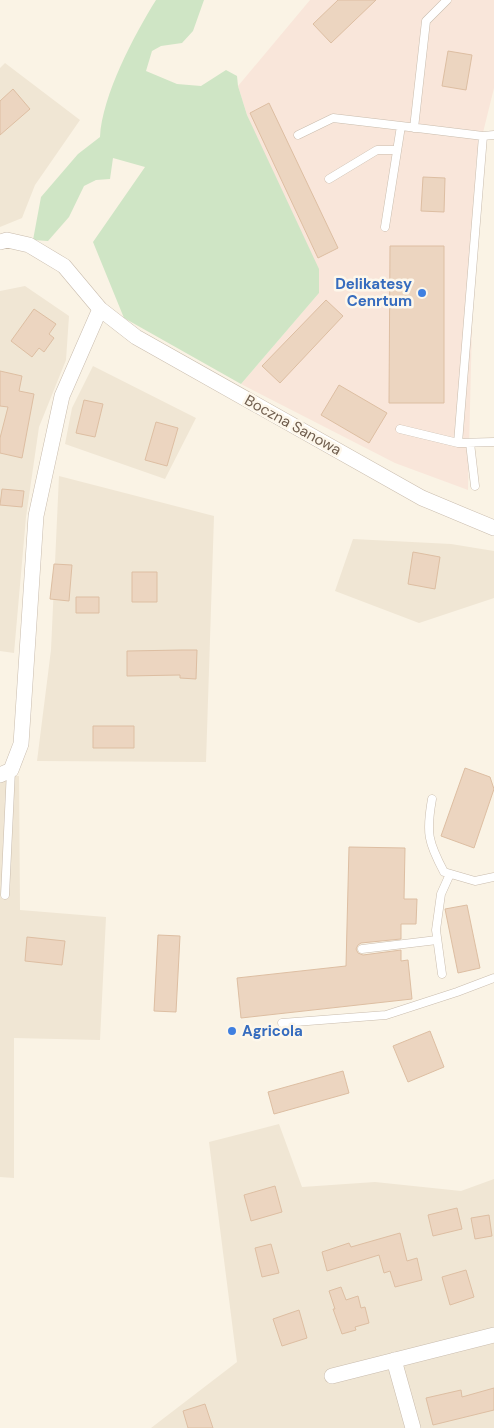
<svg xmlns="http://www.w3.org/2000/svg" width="494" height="1428" viewBox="0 0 494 1428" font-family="'DM Sans',sans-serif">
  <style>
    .residential { fill: #f0e6d4 }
    .commercial { fill: #f9e6da }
    .green { fill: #cfe5c5 }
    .building { fill: #ecd5c0; stroke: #ddbea2 }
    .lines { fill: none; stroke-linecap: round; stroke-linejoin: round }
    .lane-casing { stroke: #c9bcad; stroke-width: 9 }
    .street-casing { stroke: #c9bcad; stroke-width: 16 }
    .lane { stroke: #fff; stroke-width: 8 }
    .street { stroke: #fff; stroke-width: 15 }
    .shop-dot { fill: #3f7fe0; stroke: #fdf7eb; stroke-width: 2 }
    .labels { text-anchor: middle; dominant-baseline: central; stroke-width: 5; stroke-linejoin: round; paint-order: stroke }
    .shop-label { font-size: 15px; font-weight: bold; fill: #366cbe; stroke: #fdf7eb; text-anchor: end }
    .street-label { font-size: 15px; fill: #6f5d4d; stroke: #fdf7eb }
  </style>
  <rect width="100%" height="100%" fill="#faf3e5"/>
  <!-- residential -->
  <path class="residential" d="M5 63 80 120 35 185 22 218 0 227V68Z
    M25 286 69 316 66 360 39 427 26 517 14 653 0 651V291Z
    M93 366 196 418 165 479 65 444 72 408Z
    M59 476 214 516 206 762 37 761 51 650Z
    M353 539 451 544 494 551V598L419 623 335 591Z
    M0 776H19L20 910 106 917 100 1040 14 1038V1178L0 1177Z
    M279 1124 302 1187 375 1182 461 1191 494 1179V1428H151L237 1362 209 1142Z"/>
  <!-- commercial -->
  <path class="commercial" d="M310 0H494V88L476 161 468 490 395 463 241 384 319 293 247 115 238 86Z"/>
  <!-- green -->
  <path class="green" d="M156 0H204L193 31 182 43 161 46 152 51 146 71 177 84 201 86 226 70 237 76 238 86 247 115 319 269V293L241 384 124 318 93 242 145 167 113 158 110 179 96 180 84 186 69 217 48 241 33 240 41 197 78 154 100 137C102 96 134 35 156 0Z"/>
  <!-- building -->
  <path class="building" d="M338 0H376L331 43 313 24Z
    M448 51 472 55 466 90 442 86Z
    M13 89 30 109 0 135V101Z
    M269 103 338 248 318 258 250 113Z
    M423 177 445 178 444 212 421 211Z
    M390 246H444V403H389Z
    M326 300 343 316 280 383 262 366Z
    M34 309 56 324 49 334 54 338 44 352 39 348 32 357 11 341Z
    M0 371 22 376 19 391 34 394 22 458 0 453V438L8 407 0 406Z
    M339 385 387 413 369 443 321 415Z
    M84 400 103 404 95 437 76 433Z
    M156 422 178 428 167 466 145 460Z
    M2 489 24 491 22 507 0 505Z
    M413 552 440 557 435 589 408 584Z
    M54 564 72 565 69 601 50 599Z
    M132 572H157V602H132Z
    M76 597H99V613H76Z
    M182 650H197L196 679 180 678V675L127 676V651Z
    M93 726H134V748H93Z
    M465 768 490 777 494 789 474 848 441 836Z
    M349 847 405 848 404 899H417L416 924H401V939L361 943 358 945 356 949 358 953 363 955 401 950V961L408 960 412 999 241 1018 237 978 346 966Z
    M467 905 480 968 458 973 445 909Z
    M158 935 180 936 176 1012 154 1011Z
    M27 937 65 941 62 965 25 961Z
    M430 1031 444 1067 408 1082 393 1046Z
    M343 1071 349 1093 274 1114 268 1092Z
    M275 1186 282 1212 251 1221 244 1195Z
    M457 1208 462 1229 433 1236 428 1215Z
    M489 1215 492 1236 475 1239 471 1218Z
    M400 1233 407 1261 417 1258 422 1280 395 1287 390 1271 384 1273 379 1255 327 1271 322 1252 349 1243 351 1247Z
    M271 1244 279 1273 262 1277 255 1248Z
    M466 1270 474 1297 450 1305 442 1277Z
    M341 1287 346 1300 358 1296 361 1308 365 1307 369 1323 355 1327 356 1330 342 1334 333 1309H335L329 1291Z
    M299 1310 307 1338 282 1346 273 1319Z
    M494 1388V1410L433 1425 426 1398 461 1390 462 1397Z
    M205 1404 213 1428H188L183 1411Z"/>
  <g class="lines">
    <defs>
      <path id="lane" d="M414 128 426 21 447 0
        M298 135 333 118 401 126
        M494 135 483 136 458 443 494 442
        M329 179 377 150H397
        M385 227 401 126 483 136
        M400 429 458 443
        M470 443 475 486
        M432 799C426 833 428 842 444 872L475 881 494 877
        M5 895 11 770
        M362 949 437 940
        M442 974 436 930 441 894 450 874
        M282 1023 386 1015 457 992 494 978"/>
      <path id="street" d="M0 242 7 240 29 245 64 266 100 309 136 337 422 498 494 528
        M0 775 11 770 21 744 36 516 62 396 100 309
        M394 1360 413 1428
        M332 1376 494 1335"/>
    </defs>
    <!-- lane casing -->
    <use href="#lane" class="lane-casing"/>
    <!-- street casing -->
    <use href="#street" class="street-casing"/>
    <!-- lane -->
    <use href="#lane" class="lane"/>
    <!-- street -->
    <use href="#street" class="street"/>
  </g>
  <!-- markers -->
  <g class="shop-dot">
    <circle cx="422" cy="293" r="5"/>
    <circle cx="232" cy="1031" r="5"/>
  </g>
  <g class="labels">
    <!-- shop labels -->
    <g class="shop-label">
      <text x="412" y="284">Delikatesy<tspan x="412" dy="17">Cenrtum</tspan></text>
      <text x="242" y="1031" text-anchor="start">Agricola</text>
    </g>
    <!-- street labels -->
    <g class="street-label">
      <text transform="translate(293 425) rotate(29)">Boczna Sanowa</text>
    </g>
  </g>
</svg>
